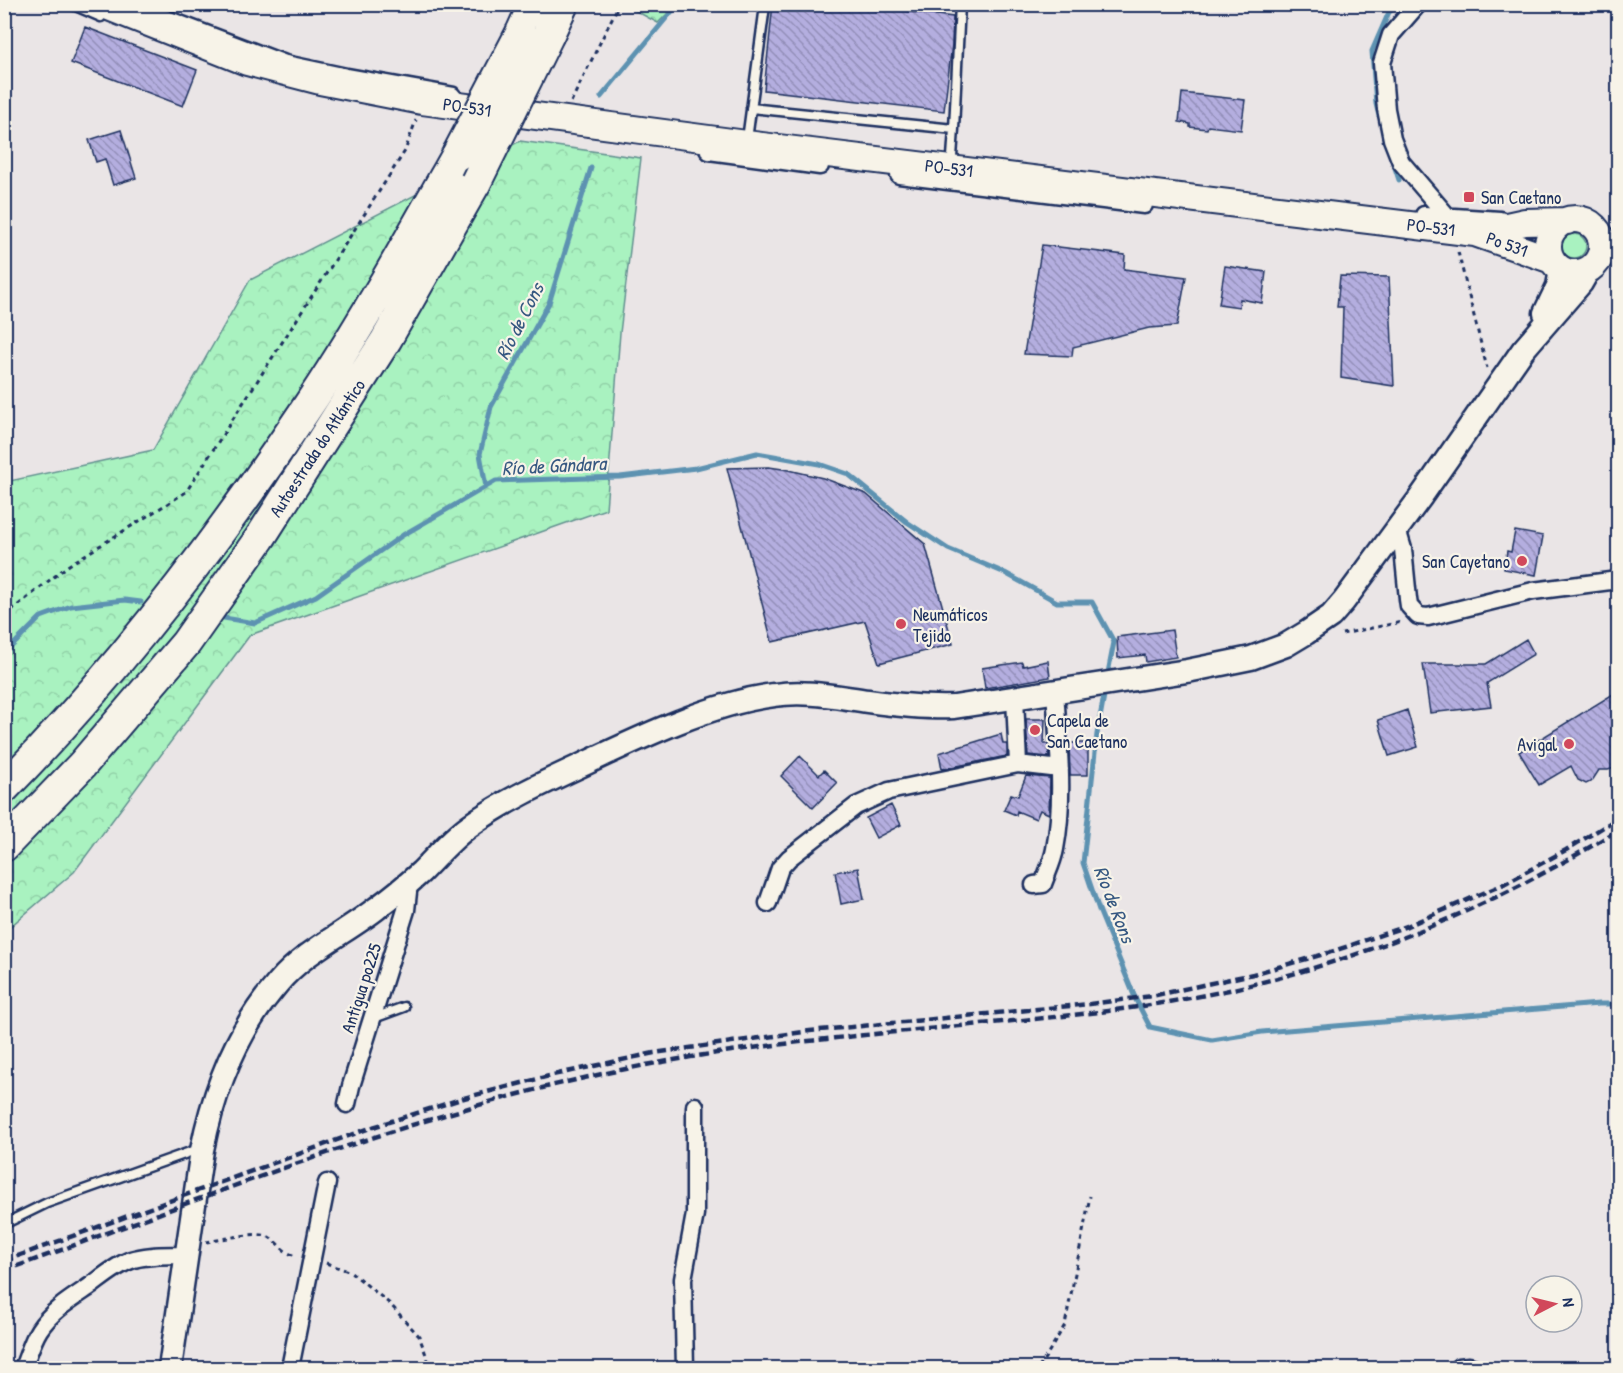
<svg xmlns="http://www.w3.org/2000/svg" width="1623" height="1373" viewBox="0 0 1623 1373" font-family="'Patrick Hand',sans-serif">
  <style>
    .grass { fill: url(#grass-tufts); stroke: #62908f; stroke-width: 1.5 }
    .forest { fill: url(#forest-crowns); stroke: #62908f; stroke-width: 1.5 }
    .lines { fill: none; stroke-linecap: round; stroke-linejoin: round }
    .stream { stroke: #5d92b1; stroke-width: 5 }
    .building { fill: url(#building-back-hatch); stroke: #1b2f5e; stroke-width: 1.5 }
    .service-casing { stroke: #1b2f5e; stroke-width: 13 }
    .minor-casing { stroke: #1b2f5e; stroke-width: 21 }
    .secondary-casing { stroke: #1b2f5e; stroke-width: 27 }
    .primary-casing { stroke: #1b2f5e; stroke-width: 30 }
    .motorway-casing { stroke: #1b2f5e; stroke-width: 34 }
    .path { stroke: #1b2f5e; stroke-width: 3; stroke-dasharray: 4.5 4.5; stroke-linecap: butt }
    .service { stroke: #f7f3e8; stroke-width: 8 }
    .minor { stroke: #f7f3e8; stroke-width: 16 }
    .secondary { stroke: #f7f3e8; stroke-width: 22 }
    .primary { stroke: #f7f3e8; stroke-width: 26 }
    .motorway { stroke: #f7f3e8; stroke-width: 30 }
    .rail { stroke: #1b2f5e; stroke-width: 4.5; stroke-dasharray: 9 4.5; stroke-linecap: butt }
    .motorway-bridge-casing { stroke: #1b2f5e; stroke-width: 34; stroke-linecap: butt }
    .motorway-bridge { stroke: #f7f3e8; stroke-width: 30 }
    .poi-dot { fill: #d1495b; stroke: #f7f3e8; stroke-width: 2 }
    .labels { text-anchor: middle; dominant-baseline: central; stroke-width: 4.5; stroke-linejoin: round; paint-order: stroke }
    .street-label { font-size: 18px; fill: #1b2f5e; stroke: #f7f3e8 }
    .poi-label { font-size: 18px; fill: #1b2f5e; stroke: #f7f3e8; text-anchor: start }
    .water-label { font-size: 20px; font-style: italic; fill: #365881; stroke: #f7f3e8 }
  </style>
  <defs>
    <pattern id="grass-tufts" width="24" height="20" patternUnits="userSpaceOnUse" patternTransform="scale(1.5)"><rect width="24" height="20" fill="#a9f2c0"/><path d="M3 7l-1-3M5 7V3M7 7l1-3M15 17l-1-3M17 17v-4M19 17l1-3" fill="none" stroke="#91d0a7"/></pattern>
    <pattern id="forest-crowns" width="20" height="18" patternUnits="userSpaceOnUse" patternTransform="scale(1.5)"><rect width="20" height="18" fill="#a9f2c0"/><path d="M2 6a3 3 0 1 1 6 0M12 15a3 3 0 1 1 6 0" fill="none" stroke="#91d0a7"/></pattern>
    <pattern id="building-back-hatch" width="6" height="6" patternUnits="userSpaceOnUse" patternTransform="scale(1.5)"><rect width="6" height="6" fill="#b4aedf"/><path d="M-1 5l2 2M0 0l6 6M5-1l2 2" fill="none" stroke="#928eb8"/></pattern>
  </defs>
  <rect width="100%" height="100%" fill="#eae5e6"/>
  <filter id="ink" filterUnits="userSpaceOnUse"><feTurbulence type="fractalNoise" baseFrequency=".0167" numOctaves="2"/><feDisplacementMap in="SourceGraphic" scale="12" xChannelSelector="R" yChannelSelector="G"/><feConvolveMatrix kernelMatrix="1 2 1 2 8 2 1 2 1" color-interpolation-filters="sRGB"/></filter>
  <g filter="url(#ink)">
    <!-- grass -->
    <path class="grass" d="M1562 246a12 12 0 1 1 24 0a12 12 0 1 1-24 0Z"/>
    <!-- forest -->
    <path class="forest" d="M625 5H676L658 23Z
      M520 141 641 158 620 333 606 509 250 635 74 872 5 931V482L153 450 250 280Z"/>
    <g class="lines">
      <!-- stream -->
      <path class="stream" d="M601 97 678 4
        M1379 116 1376 104 1372 51 1389 12 1400 4
        M1393 162 1399 180
        M486 487 480 454 491 407 549 303 591 168
        M224 618 255 623 316 596 403 535 496 481 620 477 696 468 757 453 819 464 848 474 907 522 948 549 1005 573 1057 602H1092L1114 642 1107 678
        M4 654 41 617 71 606 125 600 141 602
        M1105 690 1097 734 1083 863 1099 910 1136 1000 1150 1027 1212 1040 1262 1032 1599 1004H1618"/>
    </g>
    <!-- building -->
    <path class="building" d="M773 4H845L953 17 952 44 944 111 764 90Z
      M85 27 197 70 183 106 71 63Z
      M1182 93 1245 100 1241 130 1208 126 1207 129 1190 127V124L1179 122Z
      M121 130 136 178 113 185 105 159 96 162 89 140Z
      M1042 245 1125 255 1124 269 1186 277 1177 326 1149 328 1073 347 1072 356 1024 354Z
      M1225 266 1266 272 1262 303 1240 299 1239 307 1219 304Z
      M1340 276 1389 277 1394 386 1341 378 1343 307H1337Z
      M769 467 789 470 823 478 866 494 925 544 953 644 879 663 865 621 772 642 727 468Z
      M1515 531 1543 536 1536 575 1504 569 1507 551 1511 552Z
      M1172 630 1176 657 1146 662 1145 655 1118 658 1117 637Z
      M1526 639 1534 654 1487 683 1491 706 1430 713 1423 664H1486Z
      M1048 661 1050 677 985 688 982 668 1022 662 1023 666Z
      M1618 691V767L1608 770H1599L1592 781 1586 784 1578 780 1571 766 1539 785 1519 752Z
      M1407 710 1418 747 1389 756 1378 720Z
      M1026 719H1045L1044 744H1048L1049 757 1028 755Z
      M1001 734 1003 744H1007V756L942 769 939 753Z
      M1069 743H1088V775H1070Z
      M800 756 819 775 824 770 837 783 813 808 781 776Z
      M1026 776 1050 778 1049 814 1040 810 1036 819 1017 811 1016 815 1004 810 1011 794 1018 796Z
      M891 805 901 825 876 838 866 818Z
      M858 868 864 899 841 904 835 872Z"/>
    <g class="lines">
      <defs>
        <path id="service" d="M71 4 101 17
          M138 4 286 60 347 73 454 92 461 100
          M751 108 954 129 952 157
          M954 129 960 4
          M748 132 765 6 767 4
          M374 1018 404 1007
          M4 1224 47 1203 190 1152 200 1150"/>
        <path id="minor" d="M1418 4 1391 35 1382 63 1386 109 1392 139 1401 162 1448 217
          M709 151 820 166
          M899 175 1144 205
          M1424 215 1500 220
          M1397 529 1403 549 1408 599 1409 606 1418 616 1428 617 1533 591 1618 580
          M1015 698 1018 764
          M1034 885 1043 884C1047 873 1053 861 1055 849 1065 796 1058 743 1055 690
          M768 903 780 868 789 858 856 806 889 791 1018 764 1060 769
          M347 1104 351 1086 406 910 409 883
          M23 1368C28 1356 32 1341 39 1330 52 1310 73 1298 92 1285 104 1276 117 1265 131 1260 148 1254 169 1256 187 1255
          M290 1368 327 1183
          M685 1368 683 1279 695 1214V1106
          M1459 1368V1367L1469 1366 1475 1368"/>
        <path id="secondary" d="M1545 313 1558 286 1561 270
          M170 1368 202 1150C214 1089 237 1030 278 983 305 951 345 933 377 908 392 897 407 885 421 872 437 856 451 839 469 826 504 801 543 783 582 765 639 738 712 703 774 695 806 690 837 697 868 701 897 705 925 708 954 707L1187 671 1251 658 1286 645 1306 633 1331 616 1344 601 1420 498 1523 350 1581 283 1589 269"/>
        <path id="primary" d="M101 4 247 62 320 81 422 101 754 145 1475 233 1552 260
          M1548 246a27 27 0 1 1 54 0a27 27 0 1 1-54 0Z
          M1475 233 1525 222 1567 221"/>
        <path id="motorway" d="M521 33 534 4
          M549 34 563 4
          M4 788C116 674 215 545 304 412 360 329 408 242 457 155
          M4 846 82 765 186 643 260 538 386 340 476 182"/>
      </defs>
      <!-- service casing -->
      <use href="#service" class="service-casing"/>
      <!-- minor casing -->
      <use href="#minor" class="minor-casing"/>
      <!-- secondary casing -->
      <use href="#secondary" class="secondary-casing"/>
      <!-- primary casing -->
      <use href="#primary" class="primary-casing"/>
      <!-- motorway casing -->
      <use href="#motorway" class="motorway-casing"/>
      <!-- path -->
      <path class="path" d="M571 102 619 4
        M1458 252 1487 368
        M4 616 69 565 186 492 405 151 416 120
        M1342 634 1402 622
        M206 1242C221 1240 257 1230 269 1237 279 1243 284 1254 297 1256
        M326 1263 351 1272 390 1304 419 1336 431 1368
        M1039 1368 1065 1325 1090 1196"/>
      <!-- service -->
      <use href="#service" class="service"/>
      <!-- minor -->
      <use href="#minor" class="minor"/>
      <!-- secondary -->
      <use href="#secondary" class="secondary"/>
      <!-- primary -->
      <use href="#primary" class="primary"/>
      <!-- motorway -->
      <use href="#motorway" class="motorway"/>
      <!-- rail -->
      <path class="rail" d="M4 1261 373 1127 464 1098 553 1075 654 1053 810 1031 1090 1004 1152 996 1253 974 1328 953 1407 926 1502 885 1566 850 1618 818
        M4 1271C219 1193 432 1104 657 1063 771 1042 887 1033 1002 1022 1056 1017 1109 1012 1162 1003 1325 976 1478 917 1618 830"/>
      <defs>
        <path id="motorway-bridge" d="M457 155 521 33
          M476 182 549 34"/>
      </defs>
      <!-- motorway-bridge casing -->
      <use href="#motorway-bridge" class="motorway-bridge-casing"/>
      <!-- motorway-bridge -->
      <use href="#motorway-bridge" class="motorway-bridge"/>
    </g>
  </g>
  <!-- markers -->
  <g class="poi-dot">
    <rect x="1463" y="191" width="12" height="12" rx="3"/>
    <circle cx="1522" cy="561" r="6"/>
    <circle cx="901" cy="624" r="6"/>
    <circle cx="1035" cy="730" r="6"/>
    <circle cx="1569" cy="744" r="6"/>
  </g>
  <g class="labels">
    <!-- street labels -->
    <g class="street-label">
      <text transform="translate(467 107) rotate(8)">PO-531</text>
      <text transform="translate(949 168) rotate(7)">PO-531</text>
      <text transform="translate(1431 227) rotate(7)">PO-531</text>
      <text transform="translate(1507 244) rotate(20)">Po 531</text>
      <text transform="translate(317 448) rotate(-57)">Autoestrada do Atlántico</text>
      <text transform="translate(361 988) rotate(-72)">Antigua po225</text>
    </g>
    <!-- poi labels -->
    <g class="poi-label">
      <text x="1481" y="197">San Caetano</text>
      <text x="1510" y="561" text-anchor="end">San Cayetano</text>
      <text x="913" y="614">Neumáticos<tspan x="913" dy="21">Tejido</tspan></text>
      <text x="1047" y="720">Capela de<tspan x="1047" dy="21">San Caetano</tspan></text>
      <text x="1557" y="744" text-anchor="end">Avigal</text>
    </g>
    <!-- water labels -->
    <g class="water-label">
      <text transform="translate(519 321) rotate(-63)">Río de Cons</text>
      <text transform="translate(554 465) rotate(-3)">Río de Gándara</text>
      <text transform="translate(1115 904) rotate(69)">Río de Rons</text>
    </g>
  </g>
  <!-- margin -->
  <rect width="1623" height="1373" fill="none" stroke="#f7f3e8" stroke-width="24"/>
  <rect x="12" y="12" width="1599" height="1349" fill="none" stroke="#1b2f5e" stroke-width="2" filter="url(#ink)"/>
  <!-- north arrow -->
  <g transform="translate(1554 1304) rotate(83)"><circle r="28" fill="#f7f3e8" stroke="#9fa5b1" stroke-width="1.5"/>
  <path d="M0-4.5L10 22L0 15L-10 22Z" fill="#d1495b"/>
  <text y="-9" font-size="16" font-weight="bold" text-anchor="middle" fill="#1b2f5e">N</text>
  </g>
</svg>
